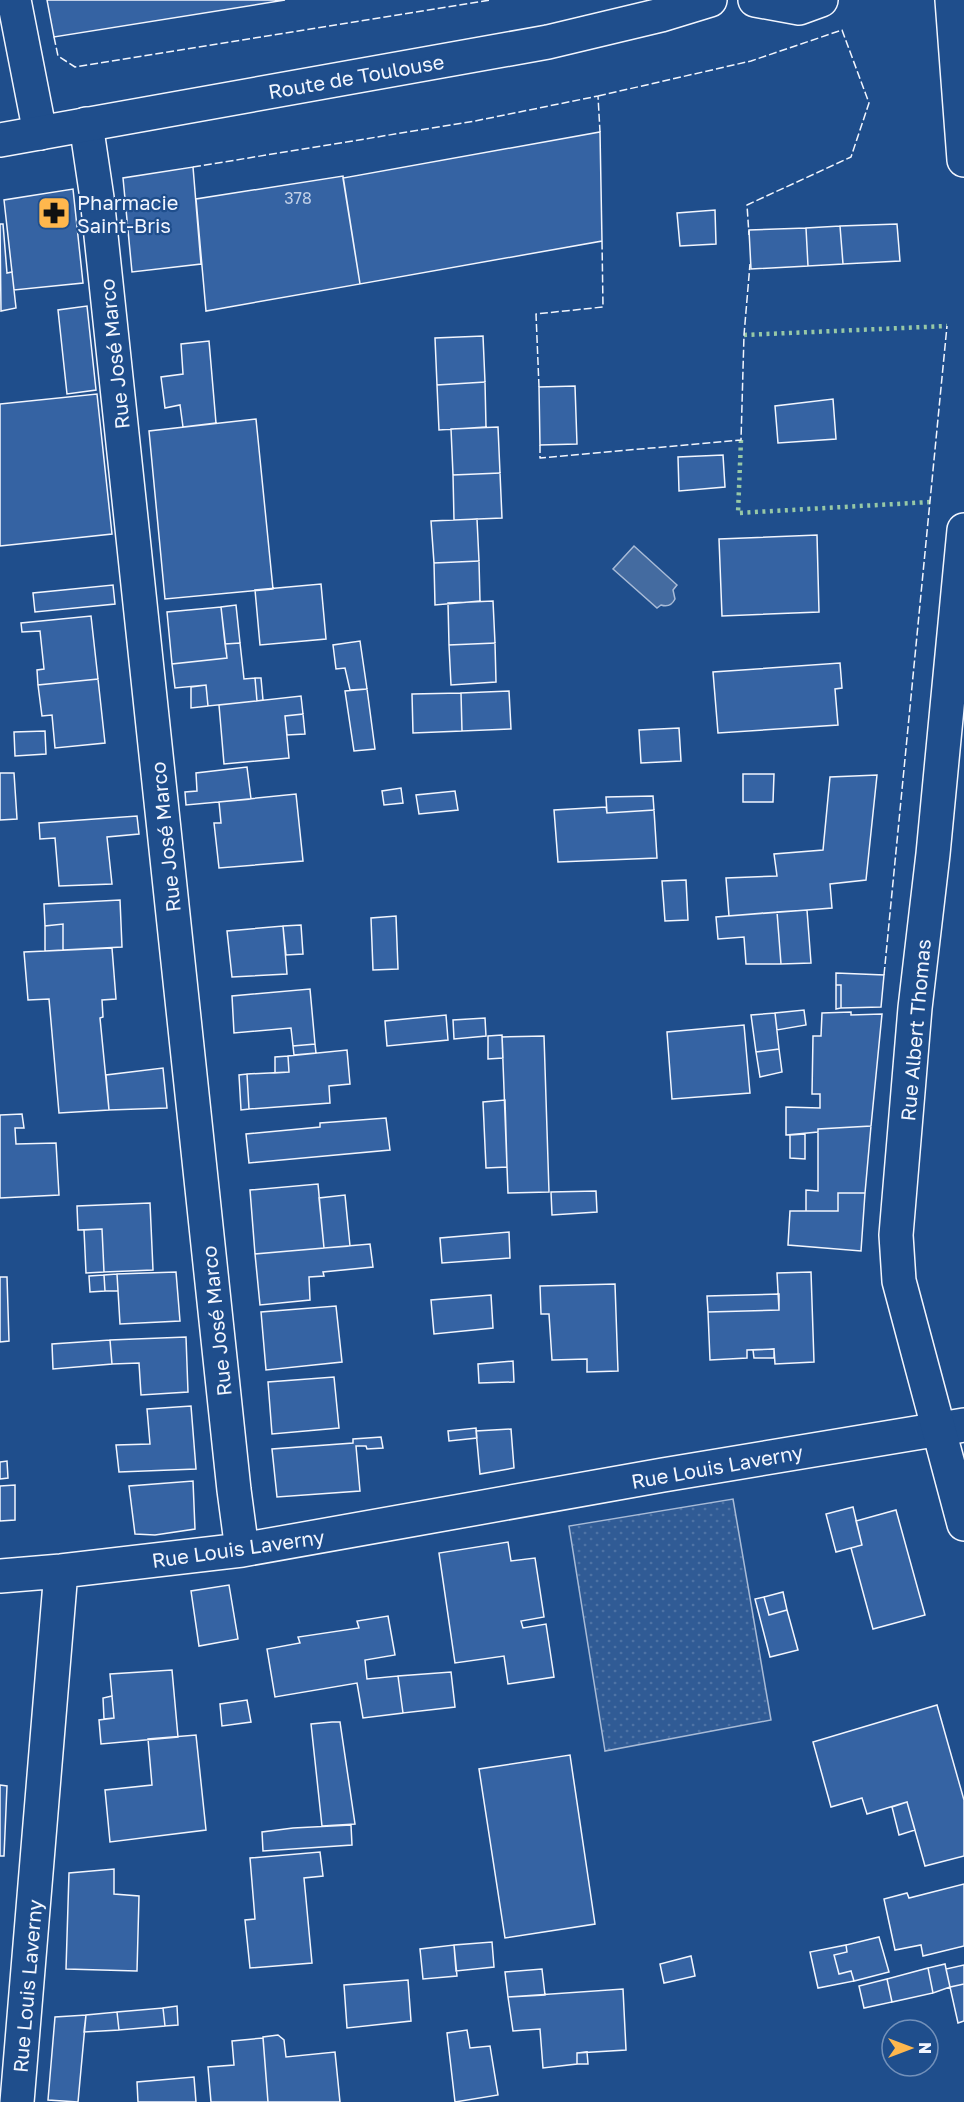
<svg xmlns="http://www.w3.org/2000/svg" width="964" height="2102" viewBox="0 0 964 2102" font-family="'Golos Text',sans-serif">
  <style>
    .grass { fill: url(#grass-dots); stroke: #a8bbd7; stroke-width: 1.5 }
    .water { fill: #446ba0; stroke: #a8bbd7; stroke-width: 1.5 }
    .building { fill: #3563a3; stroke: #f2f6ff; stroke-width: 1.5 }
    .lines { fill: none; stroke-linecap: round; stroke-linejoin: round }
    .minor-casing { stroke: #f2f6ff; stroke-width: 36 }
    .tertiary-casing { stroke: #f2f6ff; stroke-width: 36 }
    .primary-casing { stroke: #f2f6ff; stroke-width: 36 }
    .minor { stroke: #1f4e8c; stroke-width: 33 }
    .tertiary { stroke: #1f4e8c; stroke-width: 33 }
    .primary { stroke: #1f4e8c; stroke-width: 33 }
    .hedge { stroke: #97c8a6; stroke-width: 4.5; stroke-dasharray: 3 4.5; stroke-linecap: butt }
    .fence { stroke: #f2f6ff; stroke-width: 1.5; stroke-dasharray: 8 3; stroke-linecap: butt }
    .labels { text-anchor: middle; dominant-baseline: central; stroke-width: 4.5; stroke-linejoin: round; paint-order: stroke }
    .number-label { font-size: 16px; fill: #c3d1e8 }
    .street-label { font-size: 20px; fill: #f2f6ff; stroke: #1f4e8c }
    .poi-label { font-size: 20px; fill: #f2f6ff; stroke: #1f4e8c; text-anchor: start }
  </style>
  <defs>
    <pattern id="grass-dots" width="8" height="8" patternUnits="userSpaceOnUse" patternTransform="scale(1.5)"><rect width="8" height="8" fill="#305b95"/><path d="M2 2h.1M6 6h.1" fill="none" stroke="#4e73a5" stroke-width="1.8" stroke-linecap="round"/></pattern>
  </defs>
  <rect width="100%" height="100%" fill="#1f4e8c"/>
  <!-- grass -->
  <path class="grass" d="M733 1499 771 1720 605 1751 569 1526Z"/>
  <!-- water -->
  <path class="water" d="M634 546 677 585 673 590 675 599C672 605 667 607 661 605L657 608 613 569Z"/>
  <!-- building -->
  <path class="building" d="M47 0H285L54 37Z
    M600 132 602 241 360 284 343 178Z
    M193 167 201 264 132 272 123 178Z
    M343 176 360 284 206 311 196 199Z
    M73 189 83 283 14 290 4 200Z
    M715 210 716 244 680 246 677 213Z
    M0 224H3L7 273 12 272 16 308 1 311Z
    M897 224 900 261 843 264 840 226Z
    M840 226 843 264 808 266 806 228Z
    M806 228 808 266 751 269 749 230Z
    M87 306 96 390 67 394 58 310Z
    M483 336 485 382 437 385 435 338Z
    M209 341 216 423 183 427 180 405 165 408 161 377 183 374 181 344Z
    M485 382 486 427 439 430 437 385Z
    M575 386 577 444 540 445 539 387Z
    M97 394 112 534 0 546V404Z
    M833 399 836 439 778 443 775 406Z
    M256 419 273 589 165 599 149 431Z
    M498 427 500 473 453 475 451 429Z
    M723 455 725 487 679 491 678 457Z
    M500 473 502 518 454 520 453 475Z
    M477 519 479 561 434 563 431 521Z
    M817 535 819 612 722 616 719 539Z
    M479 561 480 601 435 605 434 563Z
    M321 584 326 639 260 645 255 590Z
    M113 585 115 604 35 612 33 593Z
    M493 601 495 643 449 645 448 603Z
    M236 605 240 643 225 644 221 607Z
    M221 607 227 658 172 664 167 612Z
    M91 616 98 679 38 685 37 670 44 669 40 631 22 632 21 623Z
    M360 641 367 689 350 690 345 668 336 669 333 645Z
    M240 643 244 679 255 678 257 701 208 706 206 685 175 688 172 664 227 658 225 644Z
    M495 643 496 682 451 685 449 645Z
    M840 663 842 688 835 689 838 725 718 733 713 672Z
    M255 678H261L263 700 257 701Z
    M98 679 105 743 55 748 52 715 42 716 38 685Z
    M206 685 208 706 191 708V687Z
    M367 689 375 749 354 751 345 691Z
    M509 691 511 729 462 731 461 693Z
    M461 693 462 731 413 733 412 694Z
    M301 696 303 714 285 716 289 758 224 764 219 705Z
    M303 714 305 734 287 735 285 716Z
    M679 728 681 761 641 763 639 730Z
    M45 731 46 754 15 756 14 732Z
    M247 767 251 799 186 805 185 792 197 791 196 773Z
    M0 773H14L17 819 0 820Z
    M743 774H774L773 802H743Z
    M877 775 866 880 830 884 832 908 729 916 726 878 777 876 774 854 823 850 830 777Z
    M401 788 403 803 384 805 382 791Z
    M455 791 458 810 419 814 416 795Z
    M296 794 303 861 219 868 214 823H221L219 802Z
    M653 796 654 810 607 813 606 797Z
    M606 807 607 813 654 810 657 858 558 862 554 810Z
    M137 816 139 834 107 837 112 884 59 886 55 838 40 839 39 823Z
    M686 880 688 920 665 921 662 881Z
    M120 900 122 947 63 950V924L45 926 44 904Z
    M807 910 811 963 781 964 777 912Z
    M777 912 781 964H746L744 937 718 939 716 917Z
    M396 916 398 969 373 970 371 918Z
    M63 924V950L45 951V926Z
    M301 925 303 954 286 955 283 926Z
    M283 926 287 974 232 977 227 931Z
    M112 948 116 999 102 1000 103 1017 100 1018 109 1110 59 1113 49 999 28 1000 24 952Z
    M836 973 884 975 881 1007 841 1008V985H836Z
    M836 985H841V1008L836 1009Z
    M310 989 315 1044 293 1046 291 1028 234 1033 232 996Z
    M804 1010 806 1025 777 1030 775 1013Z
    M851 1012V1015L882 1014 871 1126 818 1129V1132L786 1135V1107L820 1108V1094H812L813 1036H821L822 1013Z
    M775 1013 779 1049 756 1052 751 1015Z
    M446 1015 448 1040 387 1046 385 1021Z
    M485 1018 486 1036 454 1039 453 1020Z
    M744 1025 750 1093 672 1099 667 1032Z
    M502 1035 503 1058 488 1059V1036Z
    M544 1036 549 1192 508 1193 502 1037Z
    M315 1044 316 1053 294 1055 293 1046Z
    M779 1049 782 1072 760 1077 756 1052Z
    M347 1050 350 1084 329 1086 330 1103 249 1109 247 1074 289 1072 288 1056Z
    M288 1056 289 1072 275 1073V1057Z
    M163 1068 167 1108 109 1110 106 1075Z
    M247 1074 249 1109 241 1110 239 1075Z
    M505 1100 507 1167 486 1168 483 1102Z
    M22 1114 24 1128H15L16 1144 56 1143 59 1195 0 1198V1115Z
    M386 1118 390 1150 249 1163 246 1134 320 1127V1123Z
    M871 1126 865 1193H838V1211H806V1190L818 1191V1129Z
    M805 1134V1159L790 1158V1135Z
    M318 1184 324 1248 255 1254 250 1190Z
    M596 1191 597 1212 552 1215 551 1192Z
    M838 1193H865L861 1251 788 1245 790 1211H838Z
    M345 1195 350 1246 324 1248 319 1198Z
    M150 1203 153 1270 104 1272 102 1229 78 1230 77 1206Z
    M102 1229 104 1272 86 1273 84 1230Z
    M509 1232 510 1258 442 1263 440 1238Z
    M370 1244 373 1267 323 1272 324 1276 309 1277 310 1300 260 1305 255 1254Z
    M176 1272 180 1321 120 1324 117 1274Z
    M811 1272 814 1362 775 1364 774 1349 747 1350V1358L710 1360 708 1312 779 1310 777 1273Z
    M117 1274 118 1291H105L104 1275Z
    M104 1275 105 1291 90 1292 89 1276Z
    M0 1277H7L9 1341 0 1342Z
    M615 1284 618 1371 587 1372V1359L552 1360 549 1314H541L540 1286Z
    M779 1294V1310L708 1312 707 1296Z
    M491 1295 493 1328 434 1334 431 1300Z
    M336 1306 342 1362 266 1370 261 1312Z
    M186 1337 188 1392 141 1395 139 1363 112 1364 110 1340Z
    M110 1340 112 1364 53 1369 52 1344Z
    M774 1349V1358H754L753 1350Z
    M513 1361 514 1382 479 1383 478 1364Z
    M334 1377 339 1428 272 1434 268 1382Z
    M191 1406 196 1469 119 1472 116 1445 150 1444 147 1409Z
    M476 1428 477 1438 449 1441 448 1431Z
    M511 1429 514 1468 480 1474 476 1431Z
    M381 1437 383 1448 367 1449 366 1446H356L360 1491 277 1497 272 1449 353 1443V1439Z
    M7 1461 8 1478 0 1479V1462Z
    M193 1481 195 1529 155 1535 135 1534 129 1486Z
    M15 1485V1520L0 1521V1486Z
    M853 1507 862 1545 836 1552 826 1514Z
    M896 1510 925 1615 873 1629 851 1548 862 1545 856 1521Z
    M508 1542 511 1561 535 1558 544 1617 521 1621 523 1628 546 1624 554 1677 508 1684 504 1656 455 1663 439 1553Z
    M229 1585 238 1639 199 1646 191 1591Z
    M783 1592 787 1610 769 1615 764 1597Z
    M764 1597 769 1615 787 1610 798 1650 770 1657 755 1599Z
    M388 1616 395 1655 365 1660 367 1679 398 1676 403 1713 363 1718 357 1683 275 1697 267 1649 300 1643 298 1637 359 1628 357 1621Z
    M172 1670 178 1737 101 1744 99 1720 114 1718 110 1674Z
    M451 1672 455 1707 403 1713 398 1676Z
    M112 1696 114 1718 104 1719 103 1698Z
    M247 1700 251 1722 222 1726 220 1704Z
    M937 1705 964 1800V1856L925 1866 907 1802 867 1814 862 1798 831 1807 813 1742Z
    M332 1722H340L355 1824 322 1826 311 1724Z
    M196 1735 206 1830 110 1842 105 1790 152 1785 148 1739Z
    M570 1755 595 1924 505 1938 479 1769Z
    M0 1785 7 1786 4 1856H0Z
    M907 1802 915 1830 899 1835 892 1807Z
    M351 1825 352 1845 263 1851 262 1832 293 1828Z
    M320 1852 323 1876 304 1878 312 1963 250 1968 245 1920 255 1919 250 1858Z
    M114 1869V1894L139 1896 137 1971 66 1969 69 1873Z
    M964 1884V1946L923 1956 921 1945 895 1950 884 1899 907 1893 909 1898Z
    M879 1937 889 1972 854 1981 851 1971 839 1974 834 1955 847 1952 846 1945Z
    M492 1942 494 1967 456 1971 454 1945Z
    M454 1945 457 1976 423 1979 420 1949Z
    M846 1945 847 1952 834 1955 839 1974 851 1971 854 1981 818 1988 810 1952Z
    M691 1956 695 1976 664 1983 660 1964Z
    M945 1964 950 1987 933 1993 928 1968Z
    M964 1965V1984L950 1987 946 1969Z
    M928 1968 933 1993 892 2002 887 1979Z
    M542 1969 545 1995 508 1997 505 1972Z
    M887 1979 892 2002 864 2008 859 1986Z
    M408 1980 411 2021 347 2028 344 1985Z
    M964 1984V2021L958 2023 950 1987Z
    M623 1989 626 2050 577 2053V2064L543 2068 540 2029 513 2031 508 1997Z
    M177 2006 178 2025 165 2026 163 2008Z
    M163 2008 165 2026 119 2030 117 2012Z
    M117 2012 119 2030 84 2032 86 2015Z
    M86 2015 78 2102 48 2100 55 2017Z
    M467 2030 470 2048 490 2046 498 2095 455 2102 447 2033Z
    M278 2035 284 2040 286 2057 335 2052 340 2102H268L263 2037Z
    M263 2038 268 2102H211L208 2067 234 2065 232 2041Z
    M587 2052 588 2064H577V2053Z
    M194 2077 196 2102H138L137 2082Z"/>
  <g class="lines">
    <defs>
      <path id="minor" d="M14 0 40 133
        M86 124 97 198 234 1490 242 1550
        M0 1576 61 1571 242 1550 663 1475 964 1425
        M17 2102 61 1571"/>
      <path id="tertiary" d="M952 0 964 160
        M964 530 933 854 915 1008 896 1235 899 1281 964 1524"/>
      <path id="primary" d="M755 0 799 8 821 0
        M0 140 548 42 661 15 710 0"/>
    </defs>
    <!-- minor casing -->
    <use href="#minor" class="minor-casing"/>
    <!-- tertiary casing -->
    <use href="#tertiary" class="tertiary-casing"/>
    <!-- primary casing -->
    <use href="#primary" class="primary-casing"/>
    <!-- minor -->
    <use href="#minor" class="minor"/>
    <!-- tertiary -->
    <use href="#tertiary" class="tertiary"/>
    <!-- primary -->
    <use href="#primary" class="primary"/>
    <!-- hedge -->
    <path class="hedge" d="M744 335 947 326
      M741 440 738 513 930 502"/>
    <!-- fence -->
    <path class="fence" d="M54 37 58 56 75 67 490 0
      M598 96 751 61 842 30 869 103 851 157 747 205 749 235
      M193 167 475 121 598 96 600 132
      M539 387 536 314 603 307 602 241
      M540 445V458L741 440 744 335 750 264
      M884 975 947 326"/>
  </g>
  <!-- icons -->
  <defs>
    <symbol id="pharmacy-square" viewBox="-11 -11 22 22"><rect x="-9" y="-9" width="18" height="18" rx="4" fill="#ffb74d" stroke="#1f4e8c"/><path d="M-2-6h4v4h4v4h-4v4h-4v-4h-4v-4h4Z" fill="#111"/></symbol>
  </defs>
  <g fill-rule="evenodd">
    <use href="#pharmacy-square" x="35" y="194" width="38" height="38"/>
  </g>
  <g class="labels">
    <!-- number labels -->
    <g class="number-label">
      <text x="298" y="198">378</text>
    </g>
    <!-- street labels -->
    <g class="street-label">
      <text transform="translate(356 76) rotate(-10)">Route de Toulouse</text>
      <text transform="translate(114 354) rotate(-96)">Rue José Marco</text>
      <text transform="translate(165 837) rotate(-96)">Rue José Marco</text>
      <text transform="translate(915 1030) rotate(-85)">Rue Albert Thomas</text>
      <text transform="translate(216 1321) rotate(-96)">Rue José Marco</text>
      <text transform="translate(717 1466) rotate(-10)">Rue Louis Laverny</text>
      <text transform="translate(238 1548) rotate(-8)">Rue Louis Laverny</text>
      <text transform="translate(27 1986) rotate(-85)">Rue Louis Laverny</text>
    </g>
    <!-- poi labels -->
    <g class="poi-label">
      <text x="77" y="202">Pharmacie<tspan x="77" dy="23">Saint-Bris</tspan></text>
    </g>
  </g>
  <!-- north arrow -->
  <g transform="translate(910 2048) rotate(90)"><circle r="28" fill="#1f4e8c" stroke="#7391ba" stroke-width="1.5"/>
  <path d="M0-4.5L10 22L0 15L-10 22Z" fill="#ffb74d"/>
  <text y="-9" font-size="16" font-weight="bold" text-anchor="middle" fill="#f2f6ff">N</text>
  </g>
</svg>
